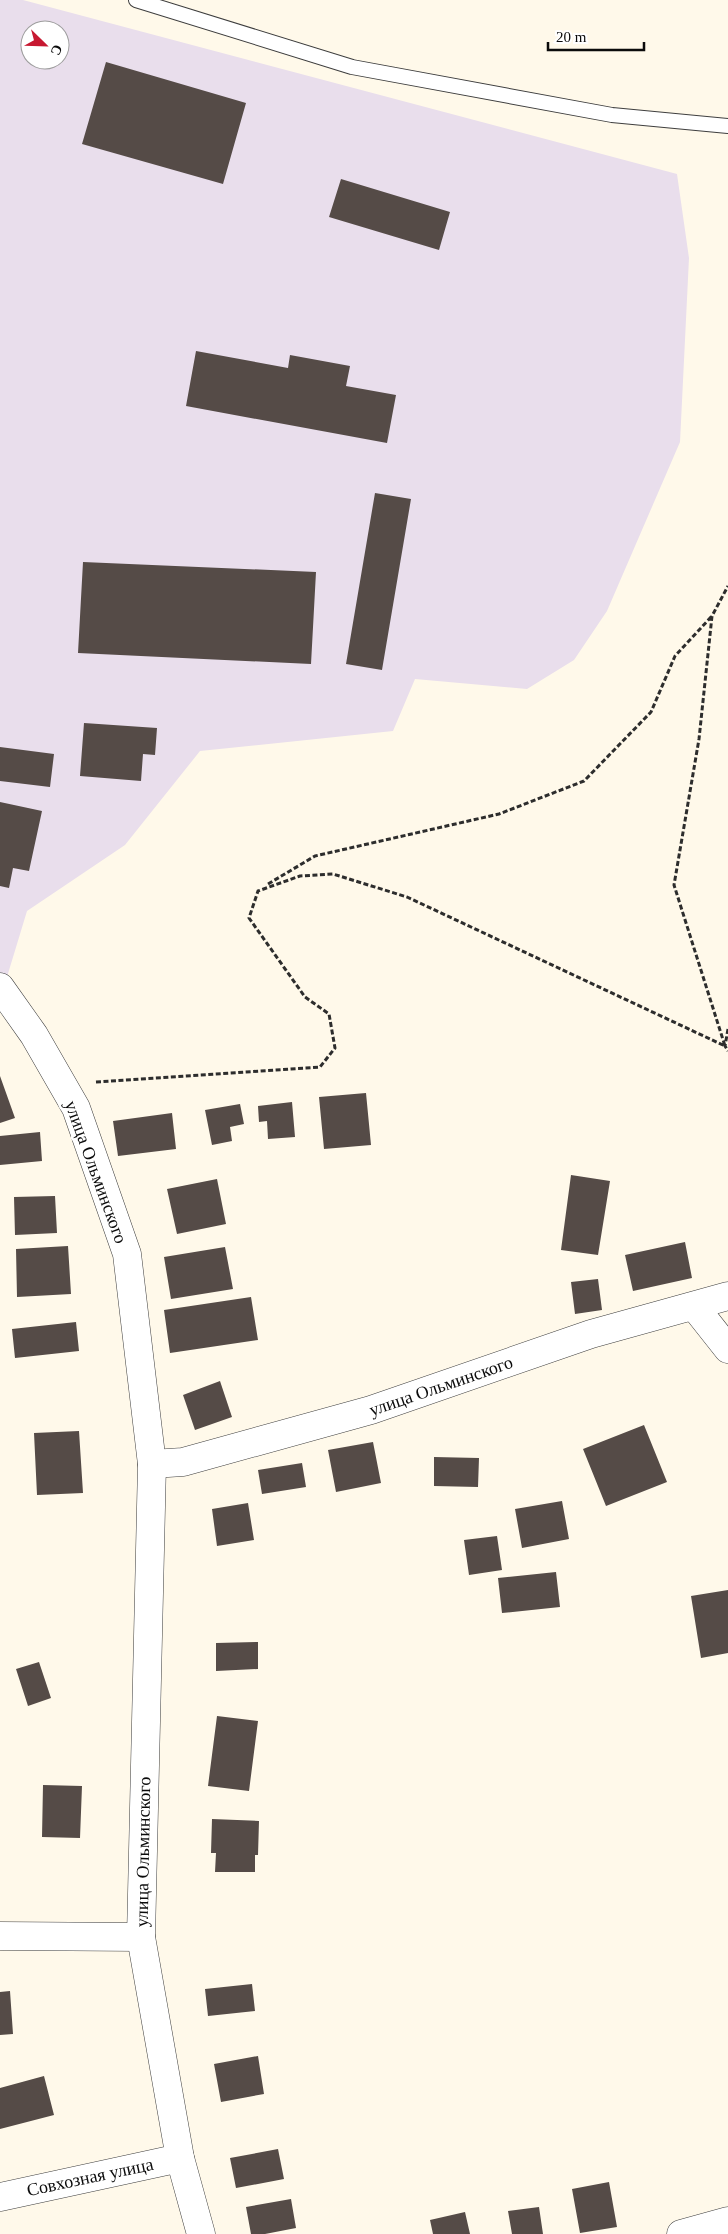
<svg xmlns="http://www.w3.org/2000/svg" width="728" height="2234" viewBox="0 0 728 2234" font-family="'Times New Roman',serif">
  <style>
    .industrial { fill: #e9deec; fill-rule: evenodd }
    .building { fill: #554b47 }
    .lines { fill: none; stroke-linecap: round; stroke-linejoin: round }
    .service-casing { stroke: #3e3e3e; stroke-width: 16 }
    .minor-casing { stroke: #3e3e3e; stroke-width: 29 }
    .tertiary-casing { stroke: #3e3e3e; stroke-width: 29 }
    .path { stroke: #2d2d2d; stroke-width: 3; stroke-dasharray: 5 2.5; stroke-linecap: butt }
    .service { stroke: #fff; stroke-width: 14 }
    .minor { stroke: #fff; stroke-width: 28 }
    .tertiary { stroke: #fff; stroke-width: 28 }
    .labels { text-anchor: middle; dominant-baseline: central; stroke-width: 5; stroke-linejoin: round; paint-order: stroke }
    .street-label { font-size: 18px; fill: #0b0b0b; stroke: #fff }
  </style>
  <rect width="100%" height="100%" fill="#fff9ea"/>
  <!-- industrial -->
  <path class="industrial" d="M0 0H23L677 174 689 258 680 442 607 611 574 660 527 689 415 679 393 731 200 751 125 845 27 911 0 1000ZM30 30H60V60H30Z"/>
  <!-- building -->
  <path class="building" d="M106 62 246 103 223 184 82 144Z
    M341 179 450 212 439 250 329 217Z
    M196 351 288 368 290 355 350 366 346 386 396 395 387 443 186 406Z
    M375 493 411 499 382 670 346 664Z
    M83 562 316 572 311 664 78 653Z
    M84 723 157 728 155 755 143 754 141 781 80 776Z
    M0 747 54 754 50 787 0 781Z
    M0 802 42 811 29 871 13 868 9 888 0 886Z
    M0 1076 15 1118 0 1123Z
    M366 1093 371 1145 324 1149 319 1097Z
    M292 1102 295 1137 268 1139 267 1121 259 1122 258 1106Z
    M240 1104 244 1124 230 1127 232 1141 212 1145 205 1110Z
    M172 1113 176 1149 118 1156 113 1121Z
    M40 1132 42 1161 0 1165V1136Z
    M571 1175 610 1181 598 1255 561 1250Z
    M217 1179 226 1224 177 1234 167 1189Z
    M55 1196 57 1233 15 1235 14 1197Z
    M685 1242 692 1278 633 1291 625 1255Z
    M68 1246 71 1294 17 1297 16 1249Z
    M225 1247 233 1289 171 1299 164 1257Z
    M598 1279 602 1310 575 1314 571 1282Z
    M251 1297 258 1340 170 1353 164 1310Z
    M76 1322 79 1351 15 1358 12 1329Z
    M220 1381 232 1417 195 1430 183 1395Z
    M644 1425 667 1482 606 1506 583 1449Z
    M79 1431 83 1493 37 1495 34 1433Z
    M373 1442 381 1483 336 1492 328 1450Z
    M434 1457 479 1458 478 1487 434 1486Z
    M302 1463 306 1487 262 1494 258 1470Z
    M562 1501 569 1539 522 1548 515 1509Z
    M248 1503 254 1540 217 1546 212 1509Z
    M497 1536 502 1570 469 1575 464 1540Z
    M556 1572 560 1607 502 1613 498 1578Z
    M728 1590V1653L701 1658 691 1596Z
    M258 1642V1669L216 1671V1643Z
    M39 1662 51 1698 28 1706 16 1669Z
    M217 1716 258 1721 249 1791 208 1786Z
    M43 1785 82 1786 80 1838 42 1837Z
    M212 1819 259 1821 258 1855H255V1872H215L216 1853H211Z
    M252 1984 255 2011 208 2016 205 1989Z
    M10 1991 13 2034 0 2035V1992Z
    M258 2056 264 2094 221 2102 214 2064Z
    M44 2076 54 2115 0 2129V2088Z
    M278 2149 284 2179 236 2188 230 2158Z
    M609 2182 617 2227 580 2233 572 2189Z
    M291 2199 296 2228 265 2234H251L246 2207Z
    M539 2207 543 2234H512L508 2211Z
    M465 2212 470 2234H433L430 2220Z"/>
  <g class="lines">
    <defs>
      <path id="service" d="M136 0 352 67 612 115 728 126"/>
      <path id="minor" d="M694 1306 728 1349
        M152 1464 183 1462 371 1410 591 1334 728 1296
        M0 1936 141 1937
        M0 2197 180 2158
        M681 2234 728 2221"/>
      <path id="tertiary" d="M0 987 34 1035 76 1108 127 1254 152 1464 141 1937 180 2158 201 2234"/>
    </defs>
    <!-- service casing -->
    <use href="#service" class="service-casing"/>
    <!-- minor casing -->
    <use href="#minor" class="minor-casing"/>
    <!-- tertiary casing -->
    <use href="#tertiary" class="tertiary-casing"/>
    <!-- path -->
    <path class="path" d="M268 884 315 856 499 814 584 781 651 712 675 656 712 616
      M728 1029 725 1046 728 1051
      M96 1082 320 1067 335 1048 329 1014 305 997 249 918 258 891 300 876 333 874 407 897 725 1046 674 885 699 739 712 616 728 586"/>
    <!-- service -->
    <use href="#service" class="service"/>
    <!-- minor -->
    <use href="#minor" class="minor"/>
    <!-- tertiary -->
    <use href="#tertiary" class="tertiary"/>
  </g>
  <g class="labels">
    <!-- street labels -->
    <g class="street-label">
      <text transform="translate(96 1172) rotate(70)">улица Ольминского</text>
      <text transform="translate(441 1386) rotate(-19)">улица Ольминского</text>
      <text transform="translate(143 1852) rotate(-89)">улица Ольминского</text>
      <text transform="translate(90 2177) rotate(-12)">Совхозная улица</text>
    </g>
  </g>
  <!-- north arrow -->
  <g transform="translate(45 45) rotate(113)"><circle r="24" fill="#ffffff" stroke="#9d9d9d"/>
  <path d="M0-4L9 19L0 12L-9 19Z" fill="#c71831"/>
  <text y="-8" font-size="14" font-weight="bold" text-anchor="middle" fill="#0b0b0b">С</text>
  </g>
  <!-- scale -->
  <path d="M548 42v8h96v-8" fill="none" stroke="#0b0b0b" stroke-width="2.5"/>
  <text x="556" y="42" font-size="15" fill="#0b0b0b" stroke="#ffffff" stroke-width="4" paint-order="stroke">20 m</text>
</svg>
